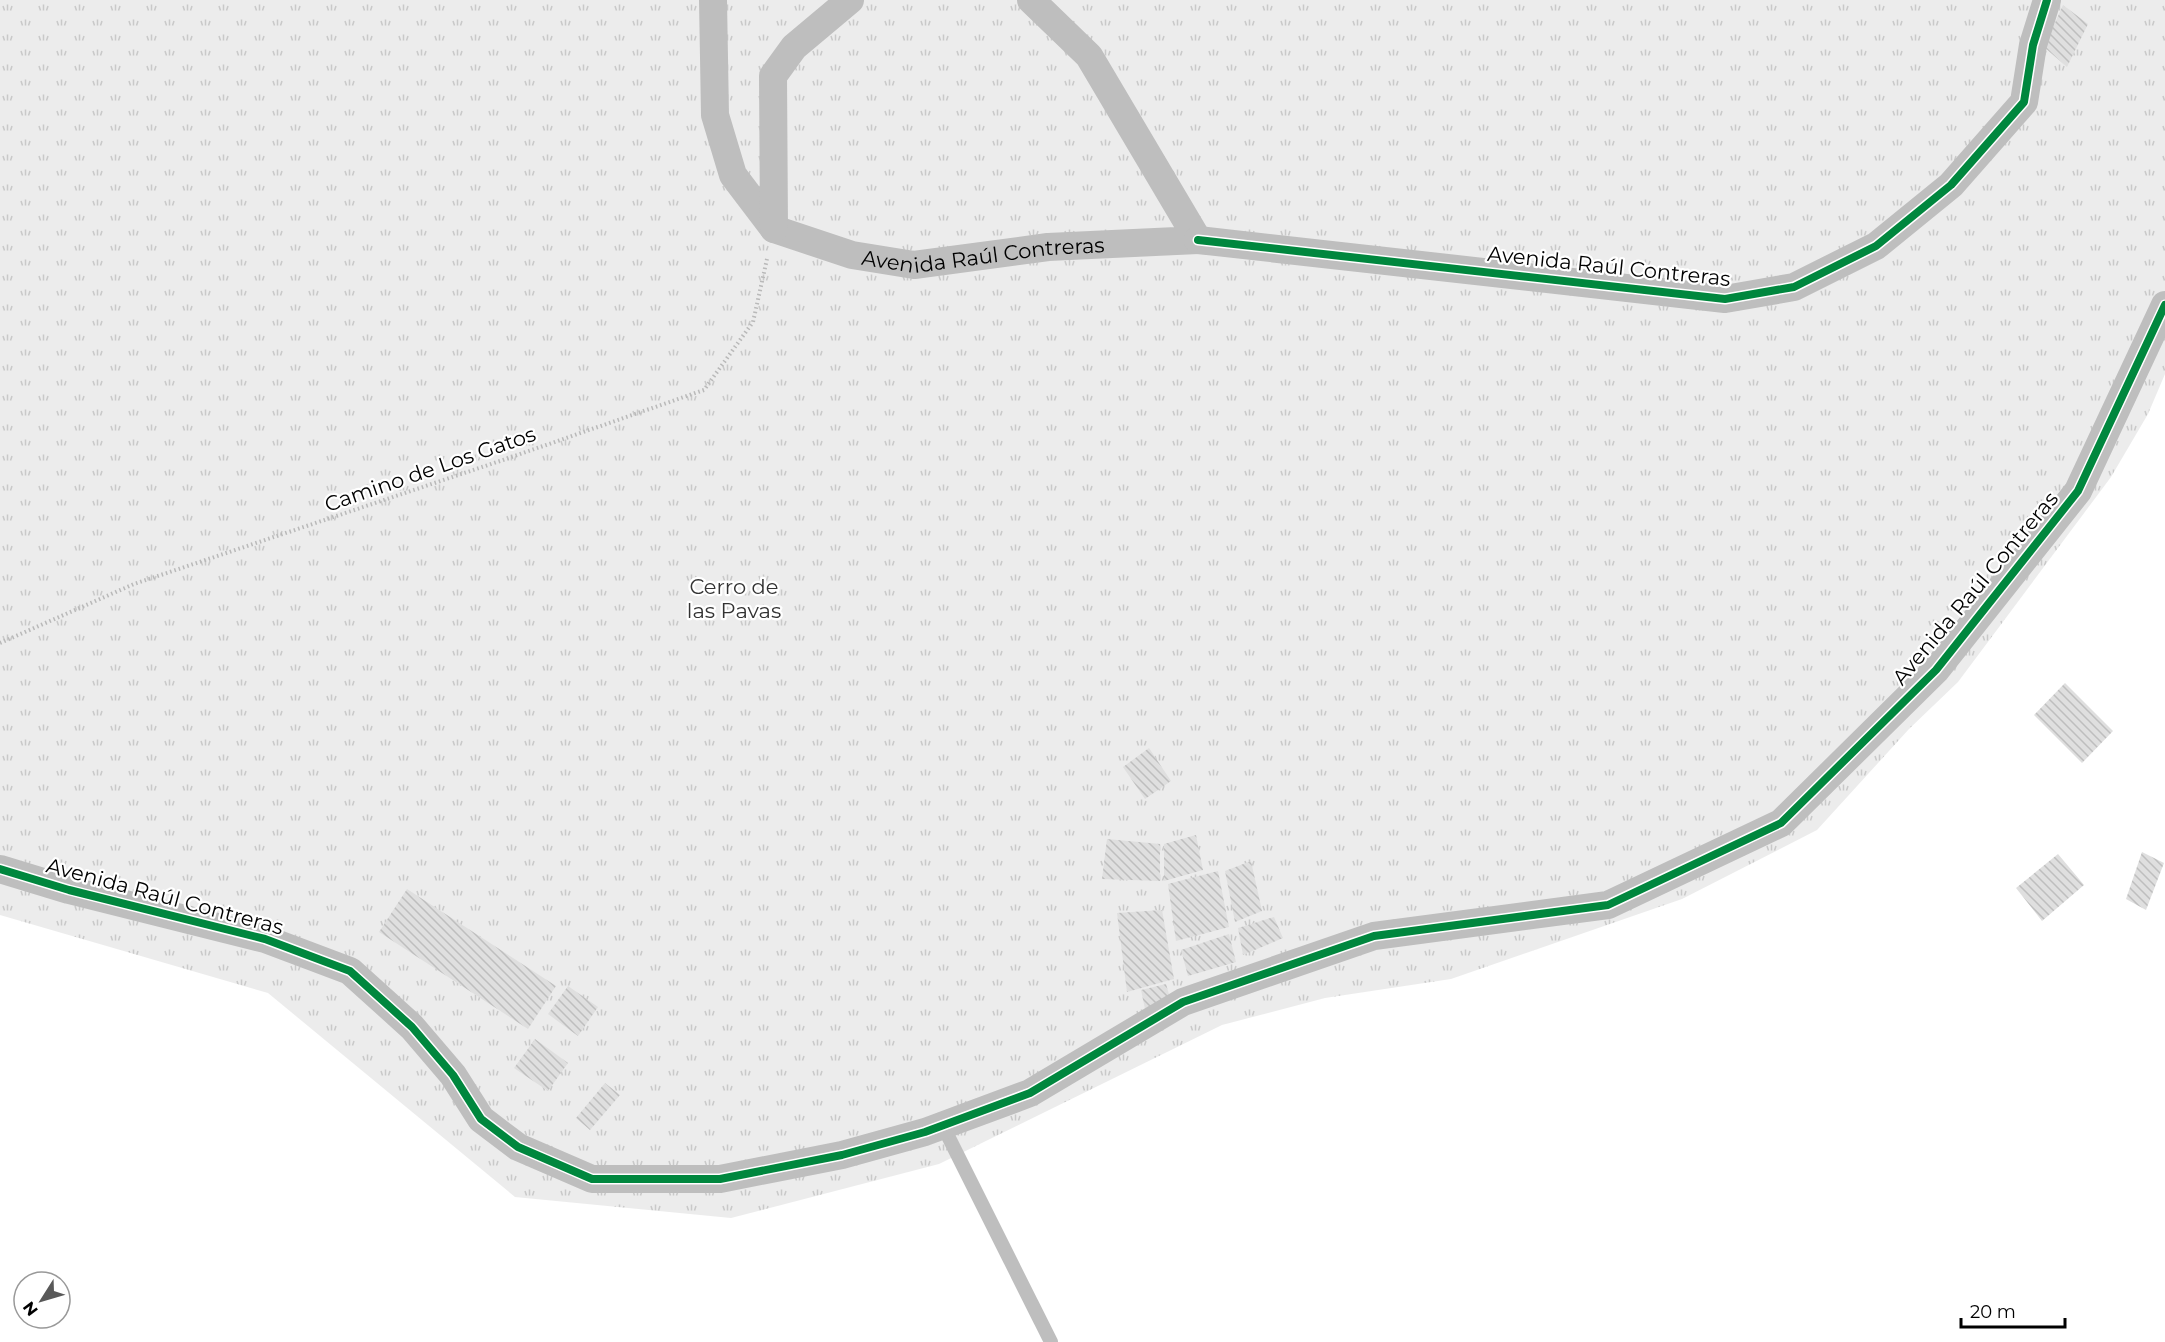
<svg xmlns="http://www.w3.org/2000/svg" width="2165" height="1342" viewBox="0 0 2165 1342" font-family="Montserrat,sans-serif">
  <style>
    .park { fill: url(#park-tufts) }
    .building { fill: url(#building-back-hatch) }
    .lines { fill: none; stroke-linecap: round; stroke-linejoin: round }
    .path { stroke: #b9b9b9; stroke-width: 4; stroke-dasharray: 1.5 3; stroke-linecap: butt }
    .service { stroke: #bebebe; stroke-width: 14 }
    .minor { stroke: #bebebe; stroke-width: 28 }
    .cycleway-casing { stroke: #fff; stroke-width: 11 }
    .cycleway { stroke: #00873e; stroke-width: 8 }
    .labels { text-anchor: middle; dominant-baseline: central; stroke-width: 4.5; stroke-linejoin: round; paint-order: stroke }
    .street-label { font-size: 21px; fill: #000; stroke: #fff }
    .park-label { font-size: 21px; fill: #333; stroke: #fff }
  </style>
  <defs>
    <pattern id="park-tufts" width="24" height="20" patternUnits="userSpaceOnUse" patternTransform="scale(1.5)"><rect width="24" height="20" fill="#ececec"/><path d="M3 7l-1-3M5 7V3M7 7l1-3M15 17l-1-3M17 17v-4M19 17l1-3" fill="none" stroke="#c9c9c9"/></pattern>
    <pattern id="building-back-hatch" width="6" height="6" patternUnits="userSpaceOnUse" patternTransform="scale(1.5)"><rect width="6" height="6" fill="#dfdfdf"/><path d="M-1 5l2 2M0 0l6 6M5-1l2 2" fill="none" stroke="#bebebe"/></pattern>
  </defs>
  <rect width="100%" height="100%" fill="#fff"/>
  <!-- park -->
  <path class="park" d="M0 0H2165V374L2148 414 2111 477 1958 682 1909 729 1817 830 1682 899 1451 979 1325 998 1222 1025 939 1164 731 1218 515 1197 268 993 0 915Z"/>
  <!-- building -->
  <path class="building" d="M2063 5 2088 24 2067 67 2044 47Z
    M2065 683 2113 731 2082 763 2034 715Z
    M1149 748 1171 781 1145 799 1123 767Z
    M1196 835 1203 870 1164 881V844Z
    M1107 839 1160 844V881L1102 879Z
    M2142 852 2164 863 2146 910 2126 899Z
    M2058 854 2084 885 2042 921 2016 888Z
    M1251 861 1262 911 1235 922 1225 871Z
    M1218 871 1229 927 1176 941 1168 884Z
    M407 889 556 986 528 1029 379 932Z
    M1162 910 1174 979 1127 992 1117 913Z
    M1274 917 1283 938 1243 955 1238 928Z
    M1229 934 1236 962 1188 976 1181 950Z
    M1166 984 1171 1001 1145 1009 1141 990Z
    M568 986 598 1007 578 1036 548 1014Z
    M535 1039 568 1063 548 1091 514 1068Z
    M605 1083 620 1095 590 1130 576 1118Z"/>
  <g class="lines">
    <!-- path -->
    <path class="path" d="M0 643 134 584 503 460 704 390 753 322 767 259"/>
    <!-- service -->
    <path class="service" d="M943 1126 1051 1342"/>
    <!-- minor -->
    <g class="minor">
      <path id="s1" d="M713 0 715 115 733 175 774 229 852 255 914 265 1048 247 1198 240 1089 56 1031 0"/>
      <path d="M774 229 773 76 794 47 850 0"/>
      <path d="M1198 240 1725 299 1794 287 1876 246 1951 185 2024 102 2033 45 2047 0"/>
      <path d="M0 869 69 890 265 939 350 971 412 1027 453 1075 481 1119 518 1147 592 1179H720L842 1155 925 1132 1030 1093 1183 1002 1374 936 1608 905 1781 823 1936 670 2078 491 2165 305"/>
    </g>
    <defs>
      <path id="cycleway" d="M1198 240 1725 299 1794 287 1876 246 1951 185 2024 102 2033 45 2047 0
        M0 869 69 890 265 939 350 971 412 1027 453 1075 481 1119 518 1147 592 1179H720L842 1155 925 1132 1030 1093 1183 1002 1374 936 1608 905 1781 823 1936 670 2078 491 2165 305"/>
    </defs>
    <!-- cycleway casing -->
    <use href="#cycleway" class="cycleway-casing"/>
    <!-- cycleway -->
    <use href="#cycleway" class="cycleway"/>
  </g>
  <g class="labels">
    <!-- street labels -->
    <g class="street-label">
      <text stroke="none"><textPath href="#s1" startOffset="460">Avenida Raúl Contreras</textPath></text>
      <text transform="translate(1609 266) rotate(6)">Avenida Raúl Contreras</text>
      <text transform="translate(430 469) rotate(-19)">Camino de Los Gatos</text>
      <text transform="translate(1975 588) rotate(-50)">Avenida Raúl Contreras</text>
      <text transform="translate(165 896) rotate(15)">Avenida Raúl Contreras</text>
    </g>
    <!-- park labels -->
    <g class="park-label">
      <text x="734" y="586">Cerro de<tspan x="734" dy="24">las Pavas</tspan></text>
    </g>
  </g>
  <!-- north arrow -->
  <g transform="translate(42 1300) rotate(233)"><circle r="28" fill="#ffffff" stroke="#999999" stroke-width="1.5"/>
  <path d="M0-4.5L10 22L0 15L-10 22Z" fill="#595959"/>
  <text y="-9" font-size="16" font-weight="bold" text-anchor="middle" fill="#000000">N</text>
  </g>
  <!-- scale -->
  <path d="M1961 1318v9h104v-9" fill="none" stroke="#000000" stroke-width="3"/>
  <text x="1970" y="1318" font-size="18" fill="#000000" stroke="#ffffff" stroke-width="4.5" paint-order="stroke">20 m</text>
</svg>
